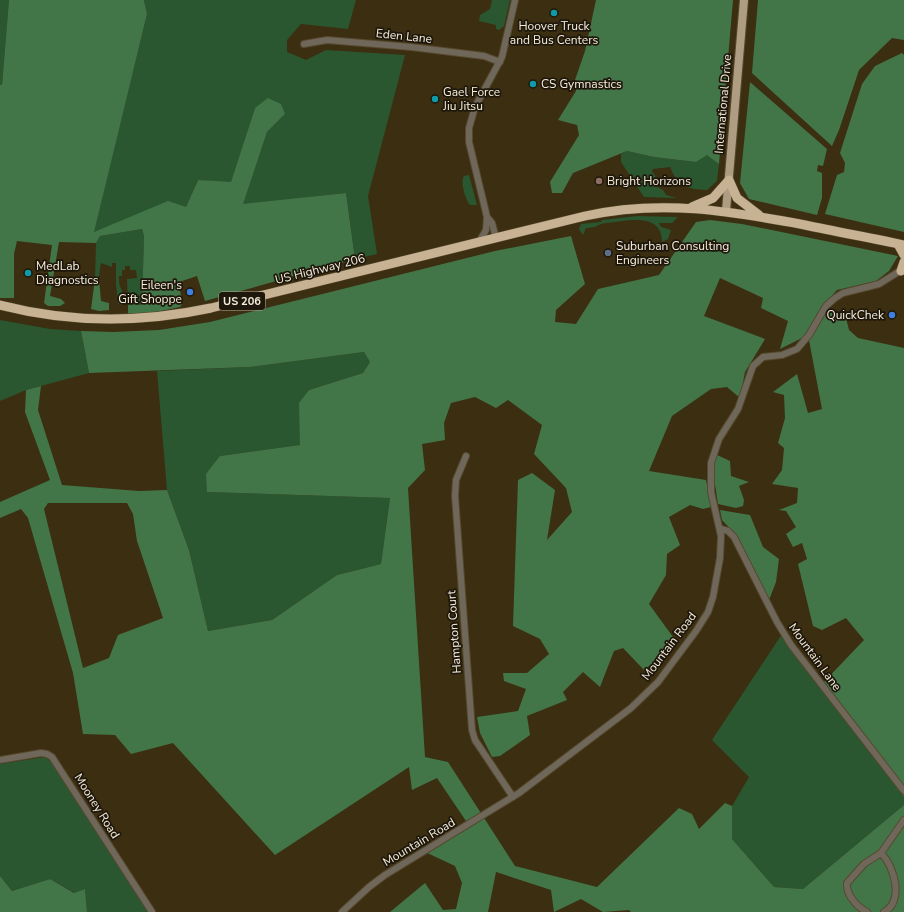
<svg xmlns="http://www.w3.org/2000/svg" width="904" height="912" viewBox="0 0 904 912" font-family="'Nunito Sans',sans-serif">
  <style>
    .green { fill: #2a5730 }
    .forest { fill: #427648; fill-rule: evenodd }
    .lines { fill: none; stroke-linecap: round; stroke-linejoin: round }
    .minor-casing { stroke: #56492d; stroke-width: 8 }
    .major-casing { stroke: #56492d; stroke-width: 10 }
    .highway-casing { stroke: #56492d; stroke-width: 10 }
    .minor { stroke: #70675b; stroke-width: 6 }
    .major { stroke: #ae9d83; stroke-width: 8 }
    .highway { stroke: #c7b293; stroke-width: 9 }
    .culture-dot { fill: #0f9aa8; stroke: #1e170b; stroke-width: 1.5 }
    .education-dot { fill: #8d6e63; stroke: #1e170b; stroke-width: 1.5 }
    .service-dot { fill: #5c6f8a; stroke: #1e170b; stroke-width: 1.5 }
    .shop-dot { fill: #3f7fe0; stroke: #1e170b; stroke-width: 1.5 }
    .labels { text-anchor: middle; dominant-baseline: central; stroke-width: 3.5; stroke-linejoin: round; paint-order: stroke }
    .shield { fill: #1e170b; stroke: #b5ad9d; stroke-width: 1 }
    .shield-label { font-size: 11px; font-weight: bold; fill: #f6eddc }
    .poi-label { font-size: 12px; fill: #f6eddc; stroke: #1e170b; text-anchor: start }
    .street-label { font-size: 12px; fill: #f6eddc; stroke: #1e170b }
  </style>
  <rect width="100%" height="100%" fill="#3c2e11"/>
  <!-- green -->
  <path class="green" d="M0 0H9L2 85H0Z
    M144 0H356L348 29 301 24 287 40V52L306 60 326 50 405 55 368 196 377 254 355 259 346 193 242 205 267 132 285 114 255 108 231 183 198 180 186 207 93 232 147 14Z
    M492 0H510L504 26 499 30 496 29V25L479 21 480 15 490 9Z
    M627 151 654 157 696 162 707 154 719 164 717 181 707 190C686 189 678 186 670 167L653 169 652 171 656 177 652 184 663 190 666 195 677 198 644 197 621 162V154Z
    M469 175 477 205H470C465 199 460 182 464 176Z
    M637 216 678 217 672 223H659L661 227 671 230 668 239 662 242C662 211 626 221 606 223 598 224 596 228 586 228L583 235 579 229 581 224 601 222 602 220Z
    M142 229 144 236 142 305 128 304 127 279 137 278 136 270H130V266H125V270H122V276H119C119 278 119 284 120 286 123 294 126 294 124 305L118 304 116 284V263H112V267L101 263 99 276 95 279 96 243 100 236Z
    M0 320 50 329 81 331 89 373 26 390 0 401Z
    M364 352 370 362 363 373 309 390 300 445 220 456 207 492 390 498 381 564 337 575 272 620 208 631 189 550 167 490 157 371 250 367Z
    M784 631 904 797V805L803 889 774 887 732 839V806L749 777 712 740Z
    M45 757 53 764 148 912H87L85 889 75 893 50 879 12 891 0 876V764Z"/>
  <!-- forest -->
  <path class="forest" d="M9 0H144L147 14 94 232 168 201 186 207 198 180 231 182 255 108 268 98 281 104 285 114 267 132 243 204 346 193 355 259 205 301 197 276 179 282 182 304 180 307 142 315H128V304L142 305 144 236 142 229 100 236 96 243 59 242 50 296 61 299 65 303 60 306H48L44 303 52 245 17 241 14 254V298H0V85H2Z
    M596 0H733L719 164 707 155 696 162 654 157 627 151 573 173 562 193H552L550 182 579 135 577 125 558 120 576 91 575 80 585 51Z
    M758 0H904V40L892 38 859 70 839 130 832 146 752 73Z
    M902 53 904 55V232L825 214 837 175 844 172 845 163 840 153 862 84 875 66Z
    M750 82 827 149 823 166 818 165 817 171 822 173V198L817 215 749 199 740 183Z
    M710 220 742 224 898 256 889 271 876 281 837 290 820 309 846 318 849 330 858 338 904 348V797L822 684 864 640 846 618 822 630 813 626 798 564 807 559 802 543 793 547 786 534 796 527 786 511 779 510 797 503 798 488 772 484 782 470 784 448 778 443 785 418 784 395 773 392 797 374 808 413 822 409 808 335 780 349 788 321 761 308 763 298 720 278 704 316 765 339 745 372 740 398 727 387 711 389 672 416 649 471 706 480 711 507 703 509 690 505 669 517 680 545 667 554 666 575 649 604 673 637 659 658 644 670 623 648 614 651 600 687 583 672 563 692 567 700 527 716 530 735 500 756 492 757 480 733 477 717 518 711 526 689 504 681 503 673H527L549 654 540 639 513 626 518 480 532 473 555 490 547 540 572 512 566 488 534 454 542 425 508 400 496 408 475 397 451 403 444 423 445 440 422 444 425 470 408 488 425 757 448 762 515 866 597 887 679 808 692 814 699 829 725 803 732 806V839L774 887 803 889 904 805V912H631L629 910 603 912 581 899 554 912 551 890 496 872 488 912H390L425 883 443 910 456 909 462 883 455 866 423 851 468 824 437 778 412 790 409 767 275 855 173 743 131 754 115 735 83 734 73 673 28 518 21 509 0 518V502L50 480 25 412 26 390 41 386 38 410 62 485 139 491 167 490 189 550 208 631 272 620 337 575 381 564 390 498 207 492 206 474 220 456 300 445 299 403 309 390 363 373 370 362 364 352 250 367 89 373 81 331 113 332 159 330 210 322 495 251 571 236 585 284 556 310 555 322 576 324 598 289 659 275 696 222ZM48 503H127L133 514 137 541 163 618 118 635 109 658 83 668 44 509Z
    M95 279H99L101 301 109 303V310L99 311 91 309Z
    M715 454 730 461 731 476 749 482 739 486 744 500 743 506 736 508 718 504 714 478Z
    M720 510 750 515 763 547 779 559 776 582 769 600 737 536 722 520Z
    M0 876 12 891 50 879 74 893 85 889 87 912H0Z"/>
  <g class="lines">
    <defs>
      <path id="minor" d="M304 44 327 40 411 47 484 56 500 62
        M487 217 492 223 496 238
        M479 242 486 230 487 217 469 142V128L475 107 502 57 515 0
        M466 456 456 480 455 496 472 730 475 740 513 797
        M721 529 728 531 734 537 777 622 791 645 904 791
        M0 760 41 753 47 754 52 757 152 912
        M881 853 904 820
        M342 912 369 887 385 875 519 793 631 708 658 682 696 631 708 612 713 597 720 558 721 536 711 492V463L719 439 738 409 753 366 763 357 782 355 797 349 809 335 826 306 835 298 843 293 879 284 903 269
        M867 912C857 907 846 895 847 883L864 864 881 853C895 867 904 902 884 912"/>
      <path id="major" d="M726 211 744 0"/>
      <path id="highway" d="M692 207 713 198 729 180 737 198 759 215
        M898 244 904 255
        M901 271 904 262
        M0 305C70 323 141 323 211 308L585 216C661 199 730 211 805 225 838 232 871 238 904 245"/>
    </defs>
    <!-- minor casing -->
    <use href="#minor" class="minor-casing"/>
    <!-- major casing -->
    <use href="#major" class="major-casing"/>
    <!-- highway casing -->
    <use href="#highway" class="highway-casing"/>
    <!-- minor -->
    <use href="#minor" class="minor"/>
    <!-- major -->
    <use href="#major" class="major"/>
    <!-- highway -->
    <use href="#highway" class="highway"/>
  </g>
  <!-- markers -->
  <g class="culture-dot">
    <circle cx="554" cy="13" r="4"/>
    <circle cx="533" cy="84" r="4"/>
    <circle cx="435" cy="99" r="4"/>
    <circle cx="28" cy="273" r="4"/>
  </g>
  <circle class="education-dot" cx="599" cy="181" r="4"/>
  <circle class="service-dot" cx="608" cy="253" r="4"/>
  <g class="shop-dot">
    <circle cx="190" cy="292" r="4"/>
    <circle cx="892" cy="315" r="4"/>
  </g>
  <g class="labels">
    <!-- shield labels -->
    <rect class="shield" x="219" y="292" width="46" height="18" rx="3"/>
    <g class="shield-label">
      <text x="242" y="301">US 206</text>
    </g>
    <!-- poi labels -->
    <g class="poi-label">
      <text x="554" y="26" text-anchor="middle">Hoover Truck<tspan x="554" dy="14">and Bus Centers</tspan></text>
      <text x="541" y="84">CS Gymnastics</text>
      <text x="443" y="92">Gael Force<tspan x="443" dy="14">Jiu Jitsu</tspan></text>
      <text x="607" y="181">Bright Horizons</text>
      <text x="616" y="246">Suburban Consulting<tspan x="616" dy="14">Engineers</tspan></text>
      <text x="36" y="266">MedLab<tspan x="36" dy="14">Diagnostics</tspan></text>
      <text x="182" y="285" text-anchor="end">Eileen's<tspan x="182" dy="14">Gift Shoppe</tspan></text>
      <text x="884" y="315" text-anchor="end">QuickChek</text>
    </g>
    <!-- street labels -->
    <g class="street-label">
      <text transform="translate(404 36) rotate(6)">Eden Lane</text>
      <text transform="translate(723 104) rotate(-85)">International Drive</text>
      <text transform="translate(320 269) rotate(-14)">US Highway 206</text>
      <text transform="translate(454 632) rotate(-94)">Hampton Court</text>
      <text transform="translate(669 646) rotate(-53)">Mountain Road</text>
      <text transform="translate(815 657) rotate(54)">Mountain Lane</text>
      <text transform="translate(97 806) rotate(58)">Mooney Road</text>
      <text transform="translate(419 842) rotate(-31)">Mountain Road</text>
    </g>
  </g>
</svg>
